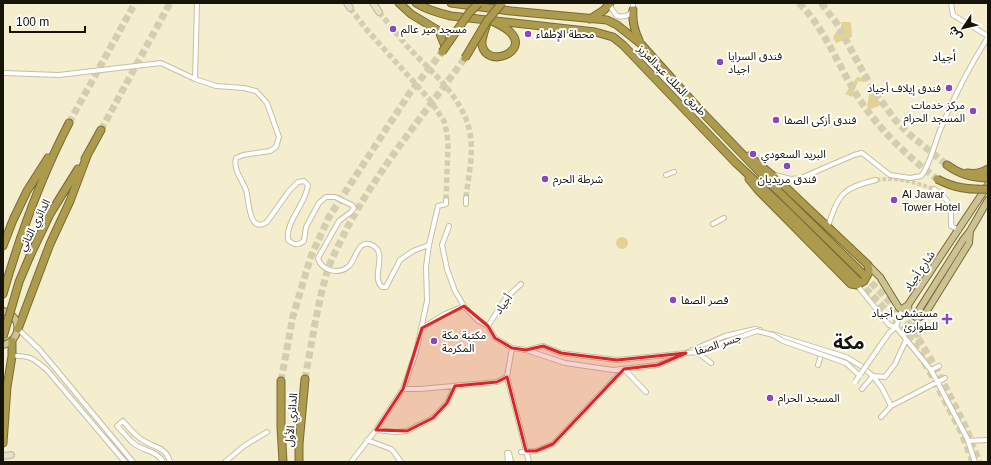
<svg xmlns="http://www.w3.org/2000/svg" width="991" height="465" viewBox="0 0 991 465" font-family="Arial,'Noto Sans Arabic',sans-serif">
  <style>
    .green { fill: #e2d395 }
    .lines { fill: none; stroke-linecap: round; stroke-linejoin: round }
    .street-tunnel { stroke: #d4cdb0; stroke-width: 4; stroke-dasharray: 4 2; stroke-linecap: butt }
    .secondary-tunnel { stroke: #d4cdb0; stroke-width: 5.5; stroke-dasharray: 5.5 3; stroke-linecap: butt }
    .primary-tunnel { stroke: #d4cdb0; stroke-width: 6; stroke-dasharray: 6 3; stroke-linecap: butt }
    .highway-tunnel { stroke: #d4cdb0; stroke-width: 7; stroke-dasharray: 7 3.5; stroke-linecap: butt }
    .street-casing { stroke: #c7bfa1; stroke-width: 6 }
    .secondary-casing { stroke: #c7bfa1; stroke-width: 8 }
    .primary-casing { stroke: #786b35; stroke-width: 8 }
    .highway-casing { stroke: #786b35; stroke-width: 9 }
    .street { stroke: #fff; stroke-width: 4 }
    .secondary { stroke: #e6e1ca; stroke-width: 5.5 }
    .primary { stroke: #cdc294; stroke-width: 6 }
    .highway { stroke: #ac9a4d; stroke-width: 7 }
    .street-bridge-casing { stroke: #c7bfa1; stroke-width: 6; stroke-linecap: butt }
    .highway-bridge-casing { stroke: #786b35; stroke-width: 9; stroke-linecap: butt }
    .street-bridge { stroke: #fff; stroke-width: 4 }
    .highway-bridge { stroke: #ac9a4d; stroke-width: 7 }
    .marked { fill: #d62828; fill-opacity: 0.2; stroke: #d62828; stroke-width: 3; stroke-linejoin: round }
    .poi-dot { fill: #8848be; stroke: #fff; stroke-width: 1.5 }
    .labels { text-anchor: middle; dominant-baseline: central; stroke-width: 4; stroke-linejoin: round; paint-order: stroke }
    .poi-label { font-size: 11px; fill: #161308; stroke: #fff; text-anchor: start }
    .street-label { font-size: 11px; fill: #161308; stroke: #fff }
    .neighbourhood-label { font-size: 12px; fill: #161308; stroke: #fff }
    .town-label { font-size: 19px; font-weight: bold; fill: #161308; stroke: #fff }
  </style>
  <rect width="100%" height="100%" fill="#f5eece"/>
  <!-- green -->
  <path class="green" d="M842 22H851L852 37 836 43 833 38 836 32H840Z
    M857 77 865 78 864 82 858 81 852 97 845 94Z
    M873 92 881 104 879 106 870 109 867 107 869 94Z
    M616 243a6 6 0 1 1 12 0a6 6 0 1 1-12 0Z"/>
  <g class="lines">
    <!-- street-tunnel -->
    <path class="street-tunnel" d="M876 180C899 177 913 182 934 189"/>
    <!-- secondary-tunnel -->
    <path class="secondary-tunnel" d="M350 8 367 30 430 100 444 121 447 133 448 146 446 200
      M379 12C388 23 397 34 406 45 430 71 463 96 470 133 474 154 468 177 466 198"/>
    <!-- primary-tunnel -->
    <path class="primary-tunnel" d="M917 314C913 323 917 332 919 341"/>
    <!-- highway-tunnel -->
    <path class="highway-tunnel" d="M799 3C821 25 833 53 848 80 870 121 901 151 937 179
      M821 3 838 25 863 72 879 98 896 121 909 134 947 165
      M69 123 135 3
      M101 130 170 3
      M864 275 902 315 912 328 936 368 966 428 979 462
      M858 281 895 319 908 335 930 372 961 431 973 462
      M305 379C312 342 317 305 328 269 333 255 341 241 347 228 379 168 425 113 465 58
      M281 381 293 316 311 256 329 217 409 94 442 52"/>
    <defs>
      <path id="street" d="M610 3 611 8 617 16C628 18 633 14 633 3
        M951 3 953 15 988 36
        M3 73 59 75 161 63 195 79 216 86 244 88 256 91 267 103 279 137 276 147 270 151 243 155 236 158C233 170 242 179 246 190 249 198 248 235 267 222L289 191 298 182 304 181 308 185C306 204 285 222 288 240 294 245 297 246 304 241L306 227 319 203 326 197H335L352 205 354 208 351 212 339 221 318 258C321 270 337 275 348 267 356 261 357 238 372 245 389 253 370 277 382 287H386L400 260 413 251 429 245
        M195 79 197 3
        M666 175 674 172
        M775 175 791 179 801 178 854 155 862 153 890 175 910 178 921 176C930 166 935 141 941 128 954 96 970 66 988 37
        M934 189C950 199 952 207 951 226L959 230
        M466 204V198
        M713 224 724 218
        M449 226 442 245 447 269 455 291 464 306 477 320 488 326 495 338 512 348 526 350 565 363 613 370 658 365 725 336 755 329 760 330
        M828 226C839 194 842 188 876 180
        M857 285 889 325 896 327 931 370 967 438 975 462
        M488 326 506 298 521 284
        M422 328 445 314 464 306
        M18 329 40 350 133 462
        M889 333 896 327 902 309
        M772 334 846 357 861 366 873 376 882 388 891 406
        M512 348 507 377 529 462
        M527 350 543 346
        M697 352 711 363
        M12 356C30 355 34 359 47 370L125 462
        M818 365 822 352
        M931 370 939 366
        M403 389H420L497 382 507 377
        M862 389 873 376 885 377 895 364 906 340
        M881 417 891 406 945 378
        M376 430 396 432 407 431 433 418 447 403 455 386
        M367 440 391 449 394 452 401 462
        M968 441 988 440
        M521 452 536 451 553 444 624 369 646 392
        M163 462C157 450 141 451 132 442 127 437 122 431 117 426L123 421C129 428 135 436 144 441 154 447 167 448 170 462
        M225 462 244 446 267 432
        M351 462 376 430 403 389 416 352 427 301 426 267 429 245 438 206 446 204V200
        M508 462 507 453H509L511 462"/>
      <path id="secondary" d="M347 3 350 8
        M373 3 379 12
        M3 456 11 455"/>
      <path id="primary" d="M970 231 969 243 925 314 918 318C911 315 908 312 908 305L988 185
        M868 265 880 277 899 308 902 309 908 305
        M3 311C23 316 22 340 3 345
        M917 313 963 240 970 231 988 200"/>
      <path id="highway" d="M399 3 411 14 439 31 445 46
        M416 3C427 10 438 13 451 16L595 32 613 37 623 45 735 162 786 210 858 281
        M451 3 511 11 607 20 617 25 641 44 700 110 774 187 864 275
        M633 10C632 22 634 30 639 40
        M590 19 604 10 610 3
        M487 23C485 30 481 39 482 45 487 69 529 52 511 33 507 28 498 24 492 21
        M749 156 778 180 868 265 869 272 864 281 857 285 851 284 758 190 749 179
        M85 159 101 130
        M947 165C959 174 972 178 988 178
        M967 173C974 174 982 173 988 169
        M3 246 13 220 27 191 48 158
        M30 256 50 214 78 169
        M3 294C20 235 41 177 69 123
        M18 329 50 244 70 201 87 156
        M281 381V427L283 462
        M3 443 7 387 12 356V341
        M299 462V444L305 379"/>
    </defs>
    <!-- street casing -->
    <use href="#street" class="street-casing"/>
    <!-- secondary casing -->
    <use href="#secondary" class="secondary-casing"/>
    <!-- primary casing -->
    <use href="#primary" class="primary-casing"/>
    <!-- highway casing -->
    <use href="#highway" class="highway-casing"/>
    <!-- street -->
    <use href="#street" class="street"/>
    <!-- secondary -->
    <use href="#secondary" class="secondary"/>
    <!-- primary -->
    <use href="#primary" class="primary"/>
    <!-- highway -->
    <use href="#highway" class="highway"/>
    <defs>
      <path id="street-bridge" d="M543 346 561 353 617 360 697 352 757 331 773 335 783 341 846 363 860 376
        M855 382 889 333"/>
      <path id="highway-bridge" d="M442 52 469 13 479 3
        M465 58 487 21 502 3
        M937 179C954 188 969 190 988 189
        M3 337 19 282 30 256"/>
    </defs>
    <!-- street-bridge casing -->
    <use href="#street-bridge" class="street-bridge-casing"/>
    <!-- highway-bridge casing -->
    <use href="#highway-bridge" class="highway-bridge-casing"/>
    <!-- street-bridge -->
    <use href="#street-bridge" class="street-bridge"/>
    <!-- highway-bridge -->
    <use href="#highway-bridge" class="highway-bridge"/>
  </g>
  <!-- marked area -->
  <path class="marked" d="M464 306 488 326 495 338 512 348 526 350 543 346 561 353 617 360 686 353 658 365 624 369 553 444 536 451H526L507 377 497 382 455 386 447 403 433 418 407 431 376 430 403 389 422 328Z"/>
  <!-- markers -->
  <g class="poi-dot">
    <circle cx="393" cy="29" r="4"/>
    <circle cx="528" cy="34" r="4"/>
    <circle cx="720" cy="62" r="4"/>
    <circle cx="949" cy="88" r="4"/>
    <circle cx="973" cy="111" r="4"/>
    <circle cx="776" cy="120" r="4"/>
    <circle cx="753" cy="154" r="4"/>
    <circle cx="787" cy="166" r="4"/>
    <circle cx="545" cy="179" r="4"/>
    <circle cx="894" cy="200" r="4"/>
    <circle cx="673" cy="300" r="4"/>
    <path d="M945 313h4v4h4v4h-4v4h-4v-4h-4v-4h4z"/>
    <circle cx="434" cy="341" r="4"/>
    <circle cx="770" cy="398" r="4"/>
  </g>
  <g class="labels">
    <!-- poi labels -->
    <g class="poi-label">
      <text x="401" y="29">مسجد مير عالم</text>
      <text x="536" y="34">محطة الإطفاء</text>
      <text x="728" y="56">فندق السرايا<tspan x="728" dy="13">اجياد</tspan></text>
      <text x="941" y="88" text-anchor="end">فندق إيلاف أجياد</text>
      <text x="965" y="105" text-anchor="end">مركز خدمات<tspan x="965" dy="13">المسجد الحرام</tspan></text>
      <text x="784" y="120">فندق أزكى الصفا</text>
      <text x="761" y="154">البريد السعودي</text>
      <text x="553" y="179">شرطة الحرم</text>
      <text x="787" y="179" text-anchor="middle">فندق مريديان</text>
      <text x="902" y="194">Al Jawar<tspan x="902" dy="13">Tower Hotel</tspan></text>
      <text x="681" y="300">قصر الصفا</text>
      <text x="938" y="313" text-anchor="end">مستشفى أجياد<tspan x="938" dy="13">للطوارئ</tspan></text>
      <text x="442" y="335">مكتبة مكة<tspan x="442" dy="13">المكرمة</tspan></text>
      <text x="778" y="398">المسجد الحرام</text>
    </g>
    <!-- street labels -->
    <g class="street-label">
      <text transform="translate(672 80) rotate(46)">طريق الملك عبدالعزيز</text>
      <text transform="translate(34 225) rotate(-63)">الدائري الثاني</text>
      <text transform="translate(919 271) rotate(-56)">شارع أجياد</text>
      <text transform="translate(503 304) rotate(-53)">أجياد</text>
      <text transform="translate(718 344) rotate(-18)">جسر الصفا</text>
      <text transform="translate(291 420) rotate(-85)">الدائري الأول</text>
    </g>
    <!-- neighbourhood labels -->
    <g class="neighbourhood-label">
      <text x="944" y="57">أجياد</text>
    </g>
    <!-- town labels -->
    <g class="town-label">
      <text x="849" y="342">مكة</text>
    </g>
  </g>
  <!-- border -->
  <rect width="991" height="465" fill="none" stroke="#161308" stroke-width="8"/>
  <!-- north arrow -->
  <g transform="translate(963 28) rotate(235)" stroke="#ffffff" stroke-width="3" paint-order="stroke">
  <path d="M0-3L7 15L0 10L-7 15Z" fill="#161308"/>
  <text y="-6" font-size="11" font-weight="bold" text-anchor="middle" fill="#161308">ش</text>
  </g>
  <!-- scale -->
  <path d="M10 26v6h75v-6" fill="none" stroke="#161308" stroke-width="2"/>
  <text x="16" y="26" font-size="12" fill="#161308" stroke="#ffffff" stroke-width="3" paint-order="stroke">100 m</text>
</svg>
